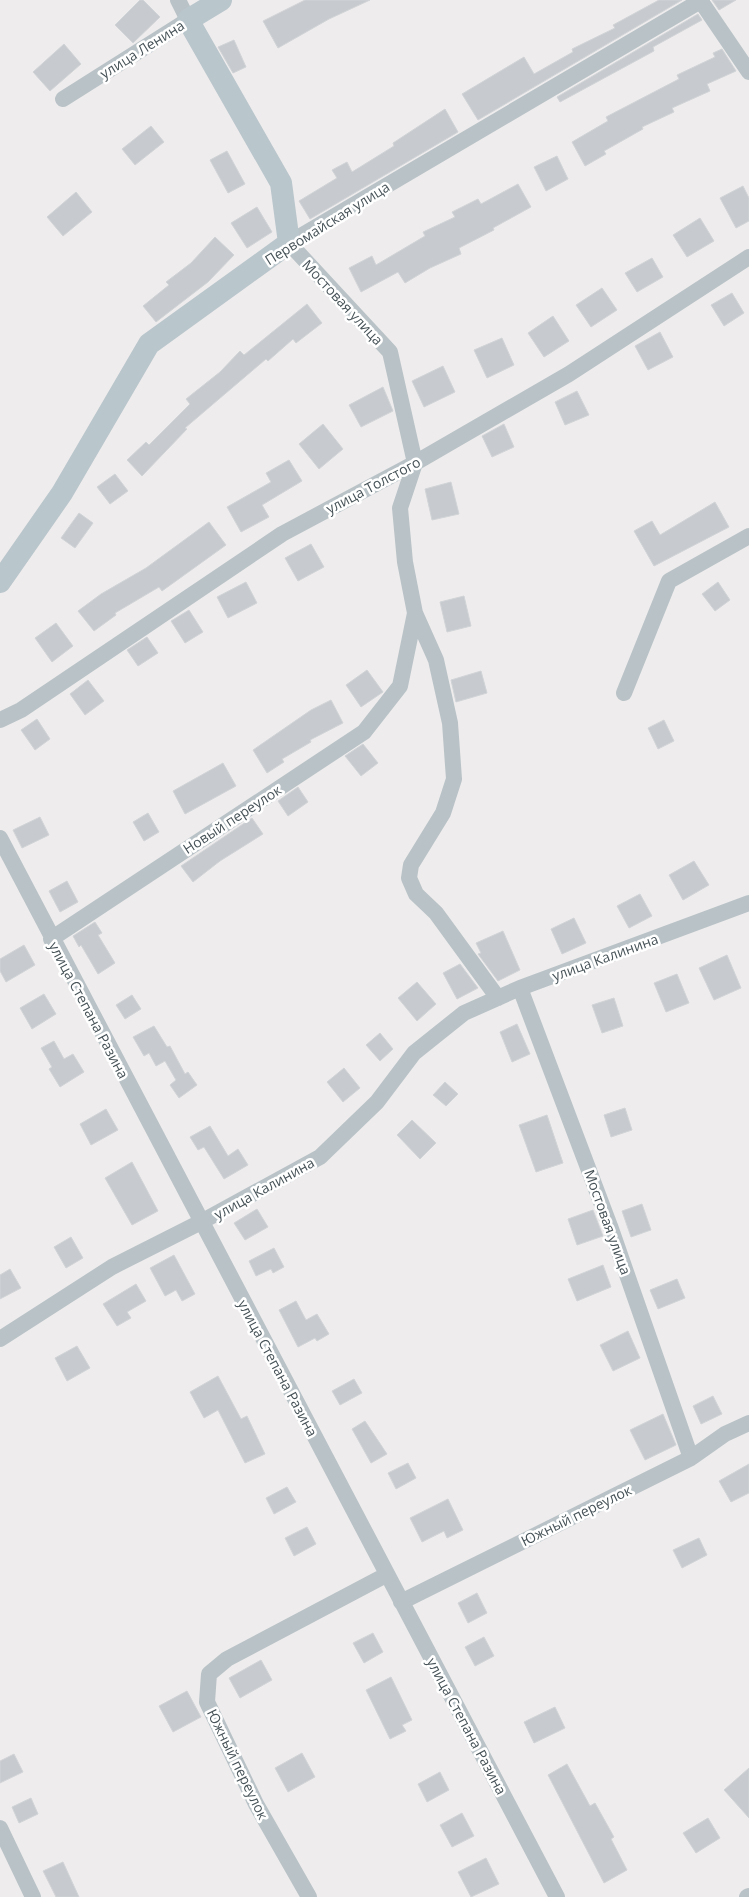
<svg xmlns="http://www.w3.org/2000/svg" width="749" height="1897" viewBox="0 0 749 1897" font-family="'Open Sans',sans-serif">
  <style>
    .building { fill: #c7cace; stroke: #d1d4d7 }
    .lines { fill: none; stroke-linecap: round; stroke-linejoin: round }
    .minor { stroke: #b9c3c7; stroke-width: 16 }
    .secondary { stroke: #b9c6cc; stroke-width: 22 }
    .labels { text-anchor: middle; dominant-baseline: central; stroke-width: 5; stroke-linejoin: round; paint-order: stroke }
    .street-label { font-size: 14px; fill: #465257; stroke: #fff }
  </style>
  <rect width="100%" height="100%" fill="#efeced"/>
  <!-- building -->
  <path class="building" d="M140 0H143L160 17 133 43 115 25Z
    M305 0H370L329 19 278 48 263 21Z
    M659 0H682L478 120 462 94 524 57 534 74 573 52 572 49 615 28 613 25Z
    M712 0H736L719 10Z
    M698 14 702 20 653 47 654 51 560 102 557 97Z
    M234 40 246 67 233 73 218 47Z
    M64 44 81 64 50 91 33 72Z
    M722 49 736 71 707 84 710 91 672 108 674 112 642 127 643 129 604 151 606 154 585 166 572 142 608 121 606 117 679 79 677 75 715 57 713 53Z
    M445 109 458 132 310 219 299 201 337 178 332 170 347 162 352 172 394 146 393 143Z
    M151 126 164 142 135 165 122 149Z
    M227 151 245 184 228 193 210 160Z
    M557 156 568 179 546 191 534 167Z
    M518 184 531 207 493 228 494 230 459 248 461 254 430 268 405 283 398 272 361 292 349 268 372 256 376 265 425 236 423 232 455 217 452 212 478 199 481 204Z
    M743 186 749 198V221L736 228 720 198Z
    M76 192 92 212 63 236 47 217Z
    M257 207 272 232 247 248 231 223Z
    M700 218 714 241 687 257 673 235Z
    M215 237 234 255 208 282 156 322 143 306 169 285 166 282 191 263Z
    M652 258 663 277 637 292 625 273Z
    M602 288 617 310 591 327 576 305Z
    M732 293 744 313 724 326 711 305Z
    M307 304 322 323 296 343 293 339 268 361 266 359 185 428 187 429 142 476 127 460 146 442 149 445 190 404 186 399 220 372 240 351 244 355Z
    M553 316 569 341 544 357 528 333Z
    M660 332 673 357 648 370 635 346Z
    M502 338 514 365 487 378 474 350Z
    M443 366 455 392 424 407 412 381Z
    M383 387 393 411 361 427 349 405Z
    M577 391 589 415 565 425 555 402Z
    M323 424 343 449 319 469 299 444Z
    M504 424 514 447 492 457 482 436Z
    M289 460 302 481 262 505 269 517 241 532 227 507 271 482 266 473Z
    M115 474 128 491 110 504 97 487Z
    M451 482 459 514 432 520 425 489Z
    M715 502 729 527 654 566 634 531 652 521 660 535Z
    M79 513 93 523 75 548 61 538Z
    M209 522 226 545 162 591 159 587 115 613 116 615 94 631 78 611 101 594 146 568Z
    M311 544 324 567 298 581 285 558Z
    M246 582 257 603 228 618 217 597Z
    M718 582 730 600 715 611 702 594Z
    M464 596 471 626 447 632 440 602Z
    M189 610 203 632 185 643 171 621Z
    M56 623 73 646 52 662 35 638Z
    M147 637 158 653 138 666 127 650Z
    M367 670 383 692 361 707 346 685Z
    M481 671 487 693 456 702 451 680Z
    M88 680 104 701 85 715 70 694Z
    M331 700 343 723 310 740 311 742 282 759 284 762 267 773 253 750 311 710Z
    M37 719 50 739 35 750 21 730Z
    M664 720 674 741 658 749 648 728Z
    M363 744 378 763 361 776 345 756Z
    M223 763 236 786 185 814 173 791Z
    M298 787 308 802 288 816 278 801Z
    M148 813 159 832 144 841 133 822Z
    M40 817 49 835 22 848 13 830Z
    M252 818 263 834 220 861 193 882 181 866Z
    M694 861 709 885 683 900 669 875Z
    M67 881 78 902 60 912 49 891Z
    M640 894 652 916 629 928 617 906Z
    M574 918 586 943 562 954 551 929Z
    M95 922 102 933 98 935 115 963 98 974 81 945 79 947 73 936Z
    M503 931 520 970 498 981 478 954 481 953 476 943Z
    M24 945 35 965 6 982 0 971V959Z
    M727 955 741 988 714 1000 699 968Z
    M460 964 478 988 457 999 443 973Z
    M677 974 689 1003 666 1012 654 983Z
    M417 982 436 1004 417 1021 398 998Z
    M44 994 56 1014 32 1029 20 1008Z
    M132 995 141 1009 125 1019 116 1005Z
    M614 998 623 1026 602 1033 592 1005Z
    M517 1024 530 1054 512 1062 500 1032Z
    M154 1026 167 1047 170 1046 185 1074 188 1072 197 1085 179 1098 170 1085 176 1080 165 1061 156 1066 149 1053 144 1056 133 1037Z
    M380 1033 393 1049 380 1061 366 1045Z
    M54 1041 64 1059 73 1054 84 1072 60 1087 49 1069 52 1067 41 1048Z
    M344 1068 360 1088 343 1102 327 1082Z
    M445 1082 458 1094 446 1106 433 1095Z
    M625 1108 632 1130 611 1137 604 1115Z
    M106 1109 118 1130 91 1145 80 1124Z
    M547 1115 563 1163 536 1172 519 1125Z
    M412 1120 436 1143 420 1159 397 1135Z
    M210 1126 228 1156 238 1149 248 1165 224 1179 204 1147 198 1150 190 1137Z
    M132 1162 158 1211 132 1225 105 1178Z
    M642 1204 651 1230 631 1237 622 1211Z
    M257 1209 268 1227 245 1240 234 1223Z
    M593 1210 603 1236 577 1245 568 1219Z
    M71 1237 83 1258 66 1268 54 1247Z
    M274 1248 284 1267 273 1273 271 1269 256 1276 249 1261Z
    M174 1255 195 1294 182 1301 176 1290 165 1296 150 1268Z
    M603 1265 611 1287 577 1301 568 1279Z
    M10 1269 21 1288 0 1299V1275Z
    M677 1279 685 1298 658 1309 650 1290Z
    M136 1284 146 1301 127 1312 131 1318 117 1326 103 1304Z
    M296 1301 306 1320 317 1314 329 1334 317 1341 315 1338 298 1347 279 1310Z
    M628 1331 640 1358 613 1371 600 1345Z
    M77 1346 90 1368 67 1381 55 1358Z
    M218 1376 241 1419 247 1416 265 1454 245 1463 218 1410 204 1418 190 1392Z
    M354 1379 362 1393 340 1405 332 1391Z
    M713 1396 722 1414 701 1424 693 1406Z
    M663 1414 676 1445 645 1460 630 1430Z
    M365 1421 387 1454 371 1463 352 1429Z
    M408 1463 416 1478 396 1489 388 1473Z
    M749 1464V1493L731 1502 719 1481Z
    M287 1487 296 1502 274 1514 266 1498Z
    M448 1499 463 1530 447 1538 444 1531 422 1542 410 1518Z
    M307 1527 316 1544 294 1556 285 1538Z
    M699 1538 707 1555 682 1568 673 1550Z
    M477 1593 487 1613 468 1623 458 1603Z
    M373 1633 383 1652 364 1663 353 1643Z
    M484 1637 494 1656 475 1666 465 1647Z
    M261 1660 272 1680 240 1698 229 1678Z
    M391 1677 412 1720 402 1725 406 1731 390 1739 366 1690Z
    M187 1691 201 1717 173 1732 159 1706Z
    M555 1707 565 1728 534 1743 524 1722Z
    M302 1753 315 1777 288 1792 275 1768Z
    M14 1754 23 1772 0 1783V1761Z
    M567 1764 590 1806 595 1803 614 1837 611 1839 627 1870 604 1883 548 1775Z
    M749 1768V1818L724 1790Z
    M440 1772 449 1790 427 1802 418 1784Z
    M31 1798 38 1814 19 1823 12 1807Z
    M462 1813 474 1836 452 1847 440 1825Z
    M708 1818 720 1838 696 1853 683 1833Z
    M486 1858 499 1884 471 1897 458 1872Z
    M63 1862 79 1897H56L43 1871Z"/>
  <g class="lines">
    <!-- minor -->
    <path class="minor" d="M700 0 749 72
      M63 99 188 20 178 0
      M415 613 436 660 450 723 454 779 443 813 411 865 409 878 416 894 436 913 498 998
      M624 693 669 581 749 536
      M0 720 21 710 282 534 415 463 569 374 749 257
      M0 838 557 1897
      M51 939 364 732 400 686 415 613 405 562 400 508 415 463 390 352 289 243 702 0
      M520 988 610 1226 691 1458
      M0 1339 112 1267 201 1222 320 1157 377 1102 414 1053 464 1013 520 988 749 903
      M401 1602 691 1458 725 1434 749 1423
      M0 1828 33 1897
      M309 1897 256 1804 207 1702 209 1674 227 1659 386 1575
      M747 1897 749 1896"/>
    <!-- secondary -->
    <path class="secondary" d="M0 582 62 493 149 344 289 243 281 183 188 20 221 0"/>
  </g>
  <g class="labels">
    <!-- street labels -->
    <g class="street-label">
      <text transform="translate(142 49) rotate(-32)">улица Ленина</text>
      <text transform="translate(327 223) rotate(-32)">Первомайская улица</text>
      <text transform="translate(343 302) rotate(47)">Мостовая улица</text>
      <text transform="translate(373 485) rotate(-28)">улица Толстого</text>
      <text transform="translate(232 819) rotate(-33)">Новый переулок</text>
      <text transform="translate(605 957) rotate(-20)">улица Калинина</text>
      <text transform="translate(89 1010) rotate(62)">улица Степана Разина</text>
      <text transform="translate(264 1188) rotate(-29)">улица Калинина</text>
      <text transform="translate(608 1222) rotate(70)">Мостовая улица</text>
      <text transform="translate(278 1368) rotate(62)">улица Степана Разина</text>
      <text transform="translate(576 1515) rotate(-26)">Южный переулок</text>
      <text transform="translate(467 1726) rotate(62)">улица Степана Разина</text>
      <text transform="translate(238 1764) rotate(64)">Южный переулок</text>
    </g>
  </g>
</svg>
